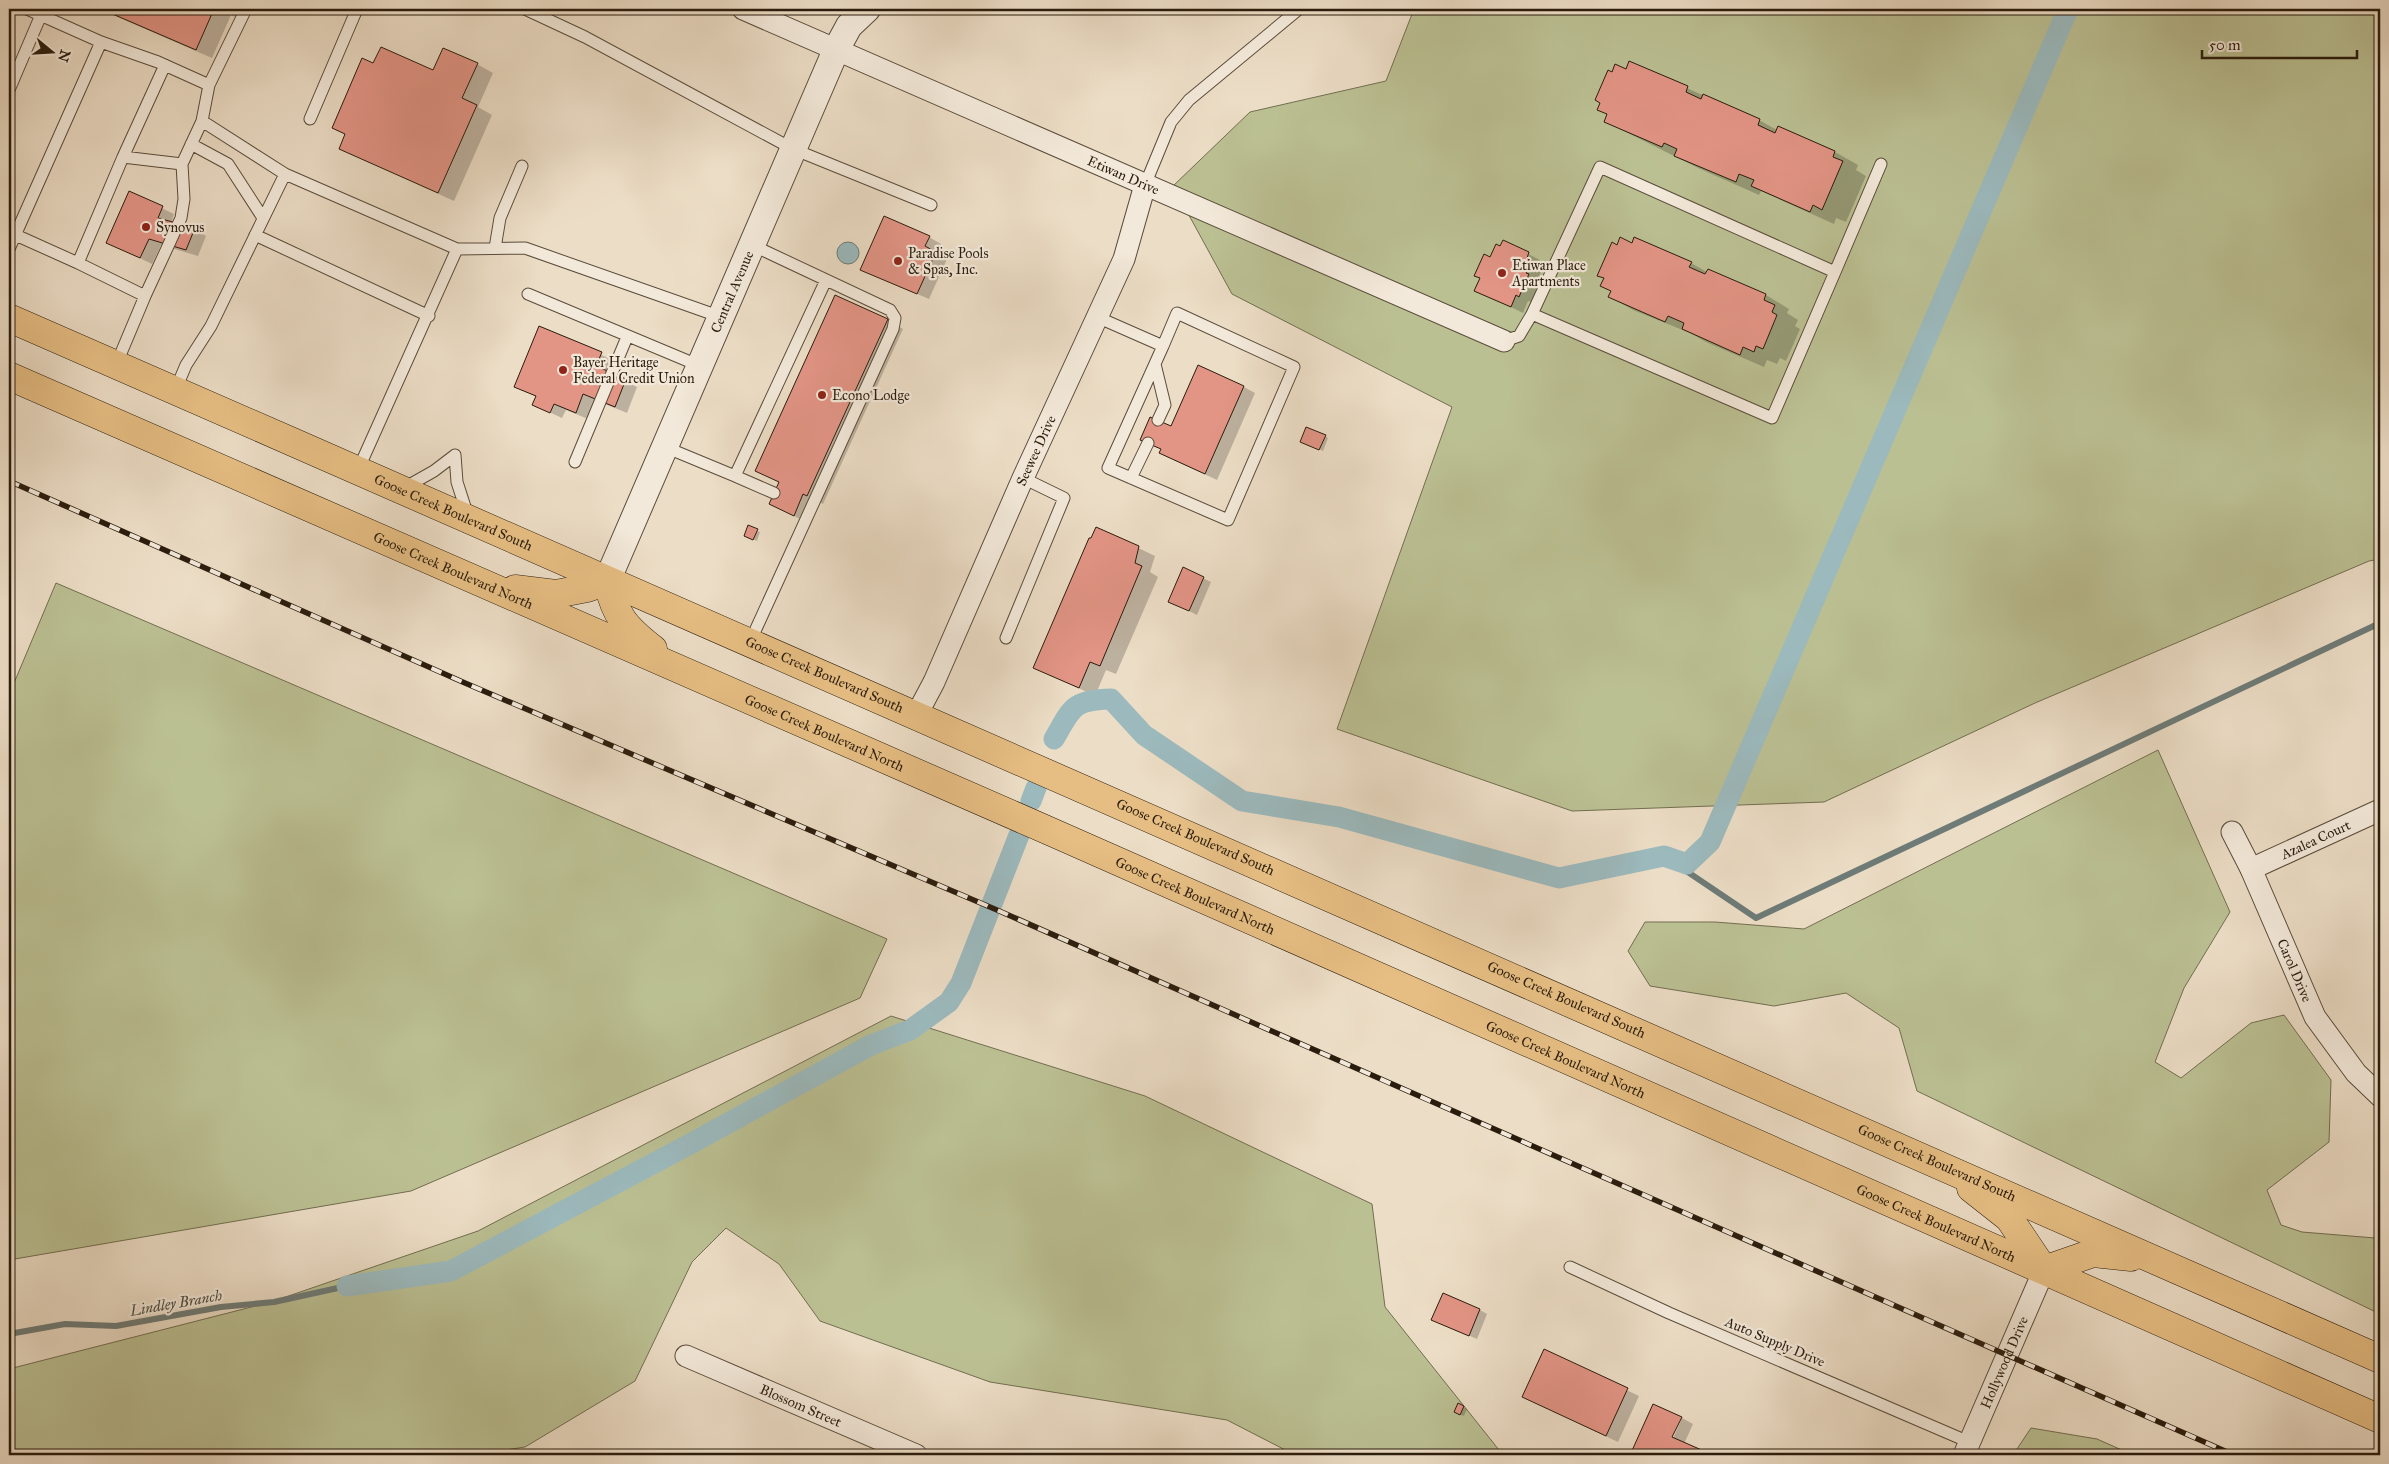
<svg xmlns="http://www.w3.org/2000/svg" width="2389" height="1464" viewBox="0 0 2389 1464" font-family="'IM FELL Great Primer',serif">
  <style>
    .green { fill: #bbc093; stroke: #726e50 }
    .water { fill: #9cbabe; stroke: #6e7b77 }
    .shadow { fill: #0003 }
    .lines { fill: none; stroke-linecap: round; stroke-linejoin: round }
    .stream { stroke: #6e7b77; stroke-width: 6 }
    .canal { stroke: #9cbabe; stroke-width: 21 }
    .building { fill: #e29485; stroke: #2a1c0d }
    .service-casing { stroke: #5a4c3b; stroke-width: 13 }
    .minor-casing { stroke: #5a4c3b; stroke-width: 23 }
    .tertiary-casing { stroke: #5a4c3b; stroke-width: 28 }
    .trunk-casing { stroke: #2a1c0d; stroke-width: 29 }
    .service { stroke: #f3e9da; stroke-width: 11 }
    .minor { stroke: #f3e9da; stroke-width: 21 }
    .tertiary { stroke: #f3e9da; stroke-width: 26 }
    .trunk { stroke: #e6be83; stroke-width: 28 }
    .rail-casing { stroke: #2a1c0d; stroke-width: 5.5 }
    .rail { stroke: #f3e9da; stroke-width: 4; stroke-dasharray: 11; stroke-linecap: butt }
    .poi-dot { fill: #8f2418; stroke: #f3e9da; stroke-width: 2 }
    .labels { text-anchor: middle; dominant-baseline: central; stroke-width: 4.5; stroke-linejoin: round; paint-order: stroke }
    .street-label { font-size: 14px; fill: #2a1c0d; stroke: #f3e9da }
    .poi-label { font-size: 14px; fill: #2a1c0d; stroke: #f3e9da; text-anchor: start }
    .water-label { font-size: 15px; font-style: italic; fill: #4c4b42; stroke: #f3e9da }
  </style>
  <rect width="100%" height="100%" fill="#ecddc6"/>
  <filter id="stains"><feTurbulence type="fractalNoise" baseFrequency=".004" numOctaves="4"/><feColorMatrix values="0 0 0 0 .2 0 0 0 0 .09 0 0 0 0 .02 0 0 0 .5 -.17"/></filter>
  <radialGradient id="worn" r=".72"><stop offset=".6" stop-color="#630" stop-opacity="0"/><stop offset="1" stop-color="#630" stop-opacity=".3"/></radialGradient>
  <!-- green -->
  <path class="green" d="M1414 9H2380V559L2369 561 2035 703 1824 802 1572 811 1337 729 1452 407 1232 294 1173 186 1250 112 1386 81Z
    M56 583 887 939 860 998 411 1191 9 1260V695Z
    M2158 750 2230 912 2184 988 2155 1062 2181 1078 2251 1023 2284 1015 2331 1080 2329 1142 2267 1190 2281 1225 2302 1232 2375 1238 2380 1240V1314L1917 1091 1899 1028 1846 993 1774 1006 1650 986 1628 951 1645 922H1715L1804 929Z
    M891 1016 1145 1096 1372 1204 1385 1307 1503 1455H1295L1227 1420 990 1382 820 1321 779 1264 726 1228 692 1262 635 1381 525 1447 472 1455H9V1369L271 1302 478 1231Z
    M2031 1428 2097 1439 2133 1455H2013Z"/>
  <!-- water -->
  <path class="water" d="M837 253a11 11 0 1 1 22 0a11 11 0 1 1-22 0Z"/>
  <!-- shadow -->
  <path class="shadow" d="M99 9H242L235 17 231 15 212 58Z
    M1630 63 1759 120 1777 130 1779 128 1835 152 1858 165 1856 170 1866 176 1846 222 1836 218 1834 224 1761 191 1759 195 1698 168 1606 122 1608 115 1599 109 1613 74 1627 70Z
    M477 64 493 73 478 107 492 115 454 201 340 149 346 135 333 128 374 65 433 72Z
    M130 193 174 214 171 223 195 229 206 236 198 256 161 245 152 264 108 243Z
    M929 237 941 244 936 253 947 259 929 299 861 270Z
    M1635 239 1691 263 1707 272 1708 271 1766 295 1789 309 1787 313 1798 320 1795 326 1800 329 1786 361 1780 358 1777 364 1767 360 1764 367 1706 342 1690 333 1633 310 1610 297 1612 291 1605 279 1599 275 1617 246 1633 244Z
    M1504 242 1540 260 1538 266 1543 268 1537 280 1540 282 1531 302 1528 301 1523 313 1476 290 1491 259Z
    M887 320 903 329 823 504 819 502 810 524 770 504 780 483 757 470Z
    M540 328 613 360 608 373 637 387 627 413 595 400 588 419 566 410 562 418 534 405 537 397 516 387Z
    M1244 387 1255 393 1217 480 1172 459 1160 453 1162 450 1142 439 1171 428Z
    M1325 436 1328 438 1323 451 1305 443Z
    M1097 528 1155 556 1150 572 1158 577 1116 674 1106 670 1095 696 1035 667Z
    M757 531 760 532 757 541 748 537Z
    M1184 569 1211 582 1197 615 1177 605Z
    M1480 1310 1487 1314 1477 1339 1433 1320Z
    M1544 1351 1639 1396 1618 1442 1535 1403Z
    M1458 1405 1467 1409 1464 1416 1458 1414Z
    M1654 1405 1669 1442 1671 1443 1682 1418 1693 1424 1684 1444 1710 1455H1632Z"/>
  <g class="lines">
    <!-- stream -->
    <path class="stream" d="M1664 856 1756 918 2380 623
      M9 1334 65 1324 116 1326 221 1307 274 1302 347 1286"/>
    <!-- canal -->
    <path class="canal" d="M1054 739C1072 708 1072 700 1111 699L1144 735 1242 801 1339 817 1559 878 1664 856 1687 864 1710 842 2068 9
      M1031 801 1036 788
      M347 1286 451 1271 690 1144 871 1045 910 1030 949 1002 961 983 1019 835"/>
  </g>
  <!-- building -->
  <path class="building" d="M101 9H214L196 50Z
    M381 47 433 70 443 48 478 63 462 98 477 105 438 193 339 149 345 134 332 128 362 58 373 63Z
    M1629 61 1688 86 1686 92 1701 99 1703 94 1760 119 1758 125 1775 133 1778 126 1835 151 1833 157 1843 161 1822 210 1813 205 1810 212 1751 186 1754 180 1739 174 1736 182 1674 156 1677 149 1664 143 1662 147 1604 122 1607 114 1597 110 1600 103 1595 100 1608 70 1612 72 1615 64 1626 69Z
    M129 191 163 206 158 218 195 228 186 250 149 239 140 258 106 243Z
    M884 216 930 236 925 246 936 252 917 294 860 270Z
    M1620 237 1632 243 1634 237 1692 262 1689 267 1705 274 1708 269 1766 294 1764 300 1775 305 1772 312 1777 315 1763 349 1756 346 1754 352 1743 347 1740 355 1682 329 1684 323 1668 316 1665 322 1608 297 1611 291 1600 286 1604 278 1597 276 1612 242 1617 245Z
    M1503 240 1529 252 1527 258 1532 261 1526 273 1529 274 1519 297 1516 295 1511 307 1474 291 1480 278 1474 276 1484 254 1490 257 1496 244 1500 246Z
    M835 295 888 319 807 496 803 494 794 516 769 504 779 482 755 471Z
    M539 326 602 352 596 366 626 379 615 407 583 394 576 413 554 404 550 413 532 405 536 396 514 387Z
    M1198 365 1244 386 1205 474 1159 453 1161 449 1140 440 1150 417 1171 426Z
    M1306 427 1326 435 1319 450 1300 442Z
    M748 525 758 529 753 540 744 536Z
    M1096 527 1139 546 1135 563 1142 566 1100 666 1090 662 1079 688 1033 668 1089 538H1091Z
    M1183 567 1204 577 1189 611 1168 602Z
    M1443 1293 1480 1309 1469 1336 1431 1320Z
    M1544 1349 1628 1388 1606 1436 1522 1397Z
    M1458 1403 1464 1406 1460 1415 1454 1412Z
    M1653 1404 1682 1417 1672 1437 1713 1455H1630Z"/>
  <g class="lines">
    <defs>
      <path id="service" d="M27 9 101 42 158 62 209 85
        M525 9 585 37 793 149 931 205
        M9 90 41 15
        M310 119 357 9
        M202 121 285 174
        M191 144 228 164 263 218
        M123 157 165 65
        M1145 185 1171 122 1189 100 1299 9
        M9 232 78 263
        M255 235 429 316
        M495 248 500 218 522 166
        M9 249 101 42
        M1835 272 1881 164
        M528 294 700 366
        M145 296 181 218 184 199 182 164
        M1097 317 1163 346 1108 468 1228 520 1294 367 1177 313 1163 346
        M1504 341 1519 336 1532 314 1600 167 1835 272 1772 418 1532 314
        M1155 364 1165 405 1158 420
        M116 365 145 296 78 263 123 157 182 164 202 121 209 85 246 9
        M175 391 186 365 211 326 285 174 457 249
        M665 447 735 476 826 280
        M455 455 457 482 468 516
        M575 462 627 337
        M358 470 457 249 525 248 721 317
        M735 476 774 493
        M1131 478 1148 443
        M404 488 434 471 455 455
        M1006 638 1064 498 1023 478
        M750 642 893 329 895 318 890 310 752 245
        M1570 1267 1669 1313 1969 1442"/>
      <g id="minor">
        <path id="s1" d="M743 9 1504 341"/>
        <path id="s2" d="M917 714 934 682 1023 478 1124 259 1145 185"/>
        <path id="s3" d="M2232 832 2251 869 2315 1017 2356 1073 2380 1096"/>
        <path id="s4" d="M2251 869 2380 810"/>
        <path id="s5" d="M686 1356 916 1455"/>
        <path id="s6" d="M1964 1455 2044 1270"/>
      </g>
      <g id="tertiary">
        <path id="s7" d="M607 581 836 50 849 26 867 9"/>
      </g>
      <g id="trunk">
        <path id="s8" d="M9 318C800 664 1592 1008 2380 1359"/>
        <path id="s9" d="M9 376 1047 830 2380 1419"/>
        <path d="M607 581C616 617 625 627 653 649"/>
        <path d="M515 589 556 594 587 588 607 581"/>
        <path d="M1971 1188 2009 1218 2044 1270 2093 1253 2131 1257"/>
      </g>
    </defs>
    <!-- service casing -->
    <use href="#service" class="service-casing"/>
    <!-- minor casing -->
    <use href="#minor" class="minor-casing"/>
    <!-- tertiary casing -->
    <use href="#tertiary" class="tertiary-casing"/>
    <!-- trunk casing -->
    <use href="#trunk" class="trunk-casing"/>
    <!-- service -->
    <use href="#service" class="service"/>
    <!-- minor -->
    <use href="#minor" class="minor"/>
    <!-- tertiary -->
    <use href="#tertiary" class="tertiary"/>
    <!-- trunk -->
    <use href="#trunk" class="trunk"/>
    <defs>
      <path id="rail" d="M9 481 465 683 997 910 2234 1455"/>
    </defs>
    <!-- rail casing -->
    <use href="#rail" class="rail-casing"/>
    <!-- rail -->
    <use href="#rail" class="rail"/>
  </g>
  <!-- markers -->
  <g class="poi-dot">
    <circle cx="146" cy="227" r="5"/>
    <circle cx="898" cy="261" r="5"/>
    <circle cx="1502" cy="273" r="5"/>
    <circle cx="563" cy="370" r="5"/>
    <circle cx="822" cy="395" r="5"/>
  </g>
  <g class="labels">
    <!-- street labels -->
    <g class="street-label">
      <text stroke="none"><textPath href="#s1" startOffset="415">Etiwan Drive</textPath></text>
      <text stroke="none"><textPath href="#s7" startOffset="315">Central Avenue</textPath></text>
      <text stroke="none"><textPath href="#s2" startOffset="289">Seewee Drive</textPath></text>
      <text stroke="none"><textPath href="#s8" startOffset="485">Goose Creek Boulevard South</textPath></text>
      <text stroke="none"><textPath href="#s9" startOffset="485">Goose Creek Boulevard North</textPath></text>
      <text stroke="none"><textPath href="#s8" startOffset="890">Goose Creek Boulevard South</textPath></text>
      <text stroke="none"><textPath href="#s9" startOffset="890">Goose Creek Boulevard North</textPath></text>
      <text stroke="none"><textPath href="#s8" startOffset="1295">Goose Creek Boulevard South</textPath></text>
      <text stroke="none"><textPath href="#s4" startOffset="71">Azalea Court</textPath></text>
      <text stroke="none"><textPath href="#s9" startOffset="1295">Goose Creek Boulevard North</textPath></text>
      <text stroke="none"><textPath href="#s3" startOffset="152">Carol Drive</textPath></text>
      <text stroke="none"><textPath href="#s8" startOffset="1700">Goose Creek Boulevard South</textPath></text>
      <text stroke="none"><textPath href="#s9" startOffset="1700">Goose Creek Boulevard North</textPath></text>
      <text stroke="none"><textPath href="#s8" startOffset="2105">Goose Creek Boulevard South</textPath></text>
      <text stroke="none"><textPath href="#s9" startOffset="2105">Goose Creek Boulevard North</textPath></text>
      <text transform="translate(1775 1342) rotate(23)">Auto Supply Drive</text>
      <text stroke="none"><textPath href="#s6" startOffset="101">Hollywood Drive</textPath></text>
      <text stroke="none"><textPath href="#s5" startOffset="125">Blossom Street</textPath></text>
    </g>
    <!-- poi labels -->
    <g class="poi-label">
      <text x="156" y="227">Synovus</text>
      <text x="908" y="253">Paradise Pools<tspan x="908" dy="16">&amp; Spas, Inc.</tspan></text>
      <text x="1512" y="265">Etiwan Place<tspan x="1512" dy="16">Apartments</tspan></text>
      <text x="573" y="362">Bayer Heritage<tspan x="573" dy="16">Federal Credit Union</tspan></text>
      <text x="832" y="395">Econo Lodge</text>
    </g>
    <!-- water labels -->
    <g class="water-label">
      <text transform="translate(176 1303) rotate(-10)">Lindley Branch</text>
    </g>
  </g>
  <!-- margin -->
  <rect width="2389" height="1464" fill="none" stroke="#ecddc6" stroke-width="30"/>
  <rect x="10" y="10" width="2369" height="1444" fill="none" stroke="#2a1c0d" stroke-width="2.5"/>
  <rect x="15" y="15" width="2359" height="1434" fill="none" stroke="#2a1c0d"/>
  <!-- north arrow -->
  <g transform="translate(52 52) rotate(108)" stroke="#f3e9da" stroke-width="4" paint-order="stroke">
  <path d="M0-4L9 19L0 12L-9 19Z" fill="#2a1c0d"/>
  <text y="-8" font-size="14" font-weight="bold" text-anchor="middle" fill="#2a1c0d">N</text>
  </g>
  <!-- scale -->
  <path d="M2202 50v8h155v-8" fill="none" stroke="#2a1c0d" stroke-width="2.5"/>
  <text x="2209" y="50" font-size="15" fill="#2a1c0d" stroke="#f3e9da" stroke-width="4" paint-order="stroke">50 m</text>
  <rect width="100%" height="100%" filter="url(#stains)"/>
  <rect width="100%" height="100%" fill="url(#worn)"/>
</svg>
